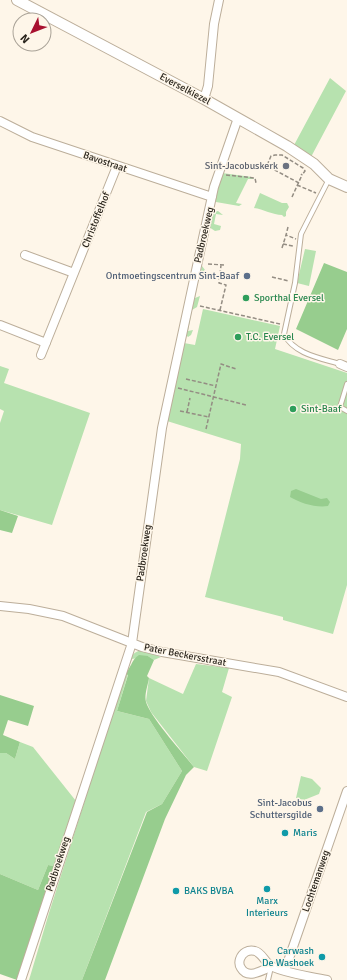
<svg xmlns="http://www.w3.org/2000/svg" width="347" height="980" viewBox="0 0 347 980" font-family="Signika,sans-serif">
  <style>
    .green { fill: #b7e2af }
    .forest { fill: #97cd8e }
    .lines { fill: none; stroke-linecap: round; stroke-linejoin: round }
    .service-casing { stroke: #bcae9a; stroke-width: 6 }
    .minor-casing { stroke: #bcae9a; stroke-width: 10 }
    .tertiary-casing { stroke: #bcae9a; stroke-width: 12 }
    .path { stroke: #948d83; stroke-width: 1.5; stroke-dasharray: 4 2; stroke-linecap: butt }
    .service { stroke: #fff; stroke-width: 4 }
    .minor { stroke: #fff; stroke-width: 8 }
    .tertiary { stroke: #fff; stroke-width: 10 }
    .worship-dot { fill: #6b7280; stroke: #fef6e9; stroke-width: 1.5 }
    .service-dot { fill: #5c6f8a; stroke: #fef6e9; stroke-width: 1.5 }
    .leisure-dot { fill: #2e9e5b; stroke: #fef6e9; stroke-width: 1.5 }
    .culture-dot { fill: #0f9aa8; stroke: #fef6e9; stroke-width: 1.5 }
    .labels { text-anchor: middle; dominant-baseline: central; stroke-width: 3; stroke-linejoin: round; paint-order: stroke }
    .street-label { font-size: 10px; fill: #2a251d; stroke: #fef6e9 }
    .worship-label { font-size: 10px; fill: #5b616d; stroke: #fef6e9; text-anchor: end }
    .service-label { font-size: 10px; fill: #4e5e75; stroke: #fef6e9; text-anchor: end }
    .leisure-label { font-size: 10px; fill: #27864d; stroke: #fef6e9; text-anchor: start }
    .culture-label { font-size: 10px; fill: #0d838f; stroke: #fef6e9; text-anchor: start }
  </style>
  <rect width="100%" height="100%" fill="#fef6e9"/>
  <!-- green -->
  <path class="green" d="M330 78 346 91 311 157 293 147Z
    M222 173 252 177 254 179H248L236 203 242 204 239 206 216 202 215 199Z
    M260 193 282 203H287L289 207 286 212V216L284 217 282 215C273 215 263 209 254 208Z
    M218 211 223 215 216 214 214 224 221 226 220 230 215 231 209 227 213 212Z
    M305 249 316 251 309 286 297 283Z
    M202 266 205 270 200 273 195 298 200 296 197 307 192 310 188 331 193 330 191 335 188 337 186 335Z
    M203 309 280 326 275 349 347 373V585L333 634 283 620V617L205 597 240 459 241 444 167 421 184 343 195 345Z
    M0 366 9 369 4 383 90 413 52 525 0 510V423L4 411 0 409Z
    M142 650 161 657 154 660 148 656 132 659 126 674H128L117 711 149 719 182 771 162 804 146 812 82 980H29L49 913 127 668C130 659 131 652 142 650Z
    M196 664 229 668 222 692 232 697 207 771 194 767 151 712 146 701 149 678 183 694Z
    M20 742 33 747 76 801 54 866 48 865 38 890 0 874V753H6L15 759Z
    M301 776 312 779 321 788 319 794 304 800 296 798Z"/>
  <!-- forest -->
  <path class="forest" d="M324 263 347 272V329L338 350 296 329Z
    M296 489 321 499 327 498 330 502 328 506C316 508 300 503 290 497L291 491Z
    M0 510 18 516 12 533 0 530Z
    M139 655 148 656 154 660 147 676 149 678C148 685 144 695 146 702 151 718 182 752 194 767L186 775 165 819 105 980H82L147 812 162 804 182 771 149 719 117 711 128 675 125 673C131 669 131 660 139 655Z
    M0 695 34 706 28 726 8 720 3 735 20 742 15 759 6 753H0Z
    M48 865 54 866 17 980 0 974V874L38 890Z"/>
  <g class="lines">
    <defs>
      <path id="service" d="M329 179 301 234 295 283 284 334C294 354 320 358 340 364
        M347 384 340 407 347 411
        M268 980 271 967"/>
      <path id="minor" d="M204 99 208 86 214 24 219 0
        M0 121 32 137 212 197
        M25 255 74 273
        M0 325 46 343
        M41 355 117 166
        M340 364 347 367
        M0 606 29 609 63 616 142 647 162 652 279 672 347 697
        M271 967C262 970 248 980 241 968 239 965 239 962 240 959 242 953 248 949 255 951 263 953 265 964 273 967 289 974 309 976 327 980
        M285 970 347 791
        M21 980 132 643 162 428 214 187 238 118"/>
      <path id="tertiary" d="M17 0 204 99 287 146 314 164 329 179 347 187"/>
    </defs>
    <!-- service casing -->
    <use href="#service" class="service-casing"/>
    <!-- minor casing -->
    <use href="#minor" class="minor-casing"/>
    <!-- tertiary casing -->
    <use href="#tertiary" class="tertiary-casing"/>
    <!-- path -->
    <path class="path" d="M226 175 255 178 256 183
      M299 183 269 167 268 163 271 156 275 155H282L303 168 305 171 302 175
      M297 185 316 193
      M292 197 302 175 301 174
      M288 227 286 235 296 239
      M283 244 293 246
      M282 248 286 235
      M208 264 224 265
      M272 277 289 281
      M200 306 280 324
      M220 310 226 285 219 283 221 265
      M186 379 216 386
      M178 388 246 405
      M180 411 209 417
      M187 412 190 398
      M206 429 221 364 236 369"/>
    <!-- service -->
    <use href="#service" class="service"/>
    <!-- minor -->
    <use href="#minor" class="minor"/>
    <!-- tertiary -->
    <use href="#tertiary" class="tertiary"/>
  </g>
  <!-- markers -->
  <circle class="worship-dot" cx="286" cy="166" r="4"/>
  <g class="service-dot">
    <circle cx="247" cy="276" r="4"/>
    <circle cx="320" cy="809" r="4"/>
  </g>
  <g class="leisure-dot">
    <circle cx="246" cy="298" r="4"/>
    <circle cx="238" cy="337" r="4"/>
    <circle cx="293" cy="409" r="4"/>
  </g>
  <g class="culture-dot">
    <circle cx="285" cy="833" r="4"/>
    <circle cx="267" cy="889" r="4"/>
    <circle cx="176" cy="891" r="4"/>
    <circle cx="322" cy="957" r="4"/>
  </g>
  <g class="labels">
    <!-- street labels -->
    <g class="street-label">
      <text transform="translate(185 89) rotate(28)">Everselkiezel</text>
      <text transform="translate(105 162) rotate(19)">Bavostraat</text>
      <text transform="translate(96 220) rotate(-68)">Christoffelhof</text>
      <text transform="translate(204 235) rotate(-77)">Padbroekweg</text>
      <text transform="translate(144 553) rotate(-82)">Padbroekweg</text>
      <text transform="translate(185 655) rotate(11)">Pater Beckersstraat</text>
      <text transform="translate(58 864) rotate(-72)">Padbroekweg</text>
      <text transform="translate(316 881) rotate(-71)">Lochtemanweg</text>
    </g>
    <!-- worship labels -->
    <g class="worship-label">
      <text x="278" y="166">Sint-Jacobuskerk</text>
    </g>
    <!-- service labels -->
    <g class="service-label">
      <text x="239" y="276">Ontmoetingscentrum Sint-Baaf</text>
      <text x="312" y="803">Sint-Jacobus<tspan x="312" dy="12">Schuttersgilde</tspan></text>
    </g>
    <!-- leisure labels -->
    <g class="leisure-label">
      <text x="254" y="298">Sporthal Eversel</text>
      <text x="246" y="337">T.C. Eversel</text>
      <text x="301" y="409">Sint-Baaf</text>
    </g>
    <!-- culture labels -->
    <g class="culture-label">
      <text x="293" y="833">Maris</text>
      <text x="184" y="891">BAKS BVBA</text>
      <text x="267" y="901" text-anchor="middle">Marx<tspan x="267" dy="12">Interieurs</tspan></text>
      <text x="314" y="951" text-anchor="end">Carwash<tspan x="314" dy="12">De Washoek</tspan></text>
    </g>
  </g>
  <!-- north arrow -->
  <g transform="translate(32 32) rotate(227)"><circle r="19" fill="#fef6e9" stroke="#a9a297"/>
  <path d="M0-3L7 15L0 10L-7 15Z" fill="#a8102f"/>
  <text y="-6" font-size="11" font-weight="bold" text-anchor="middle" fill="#2a251d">N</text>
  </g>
</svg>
